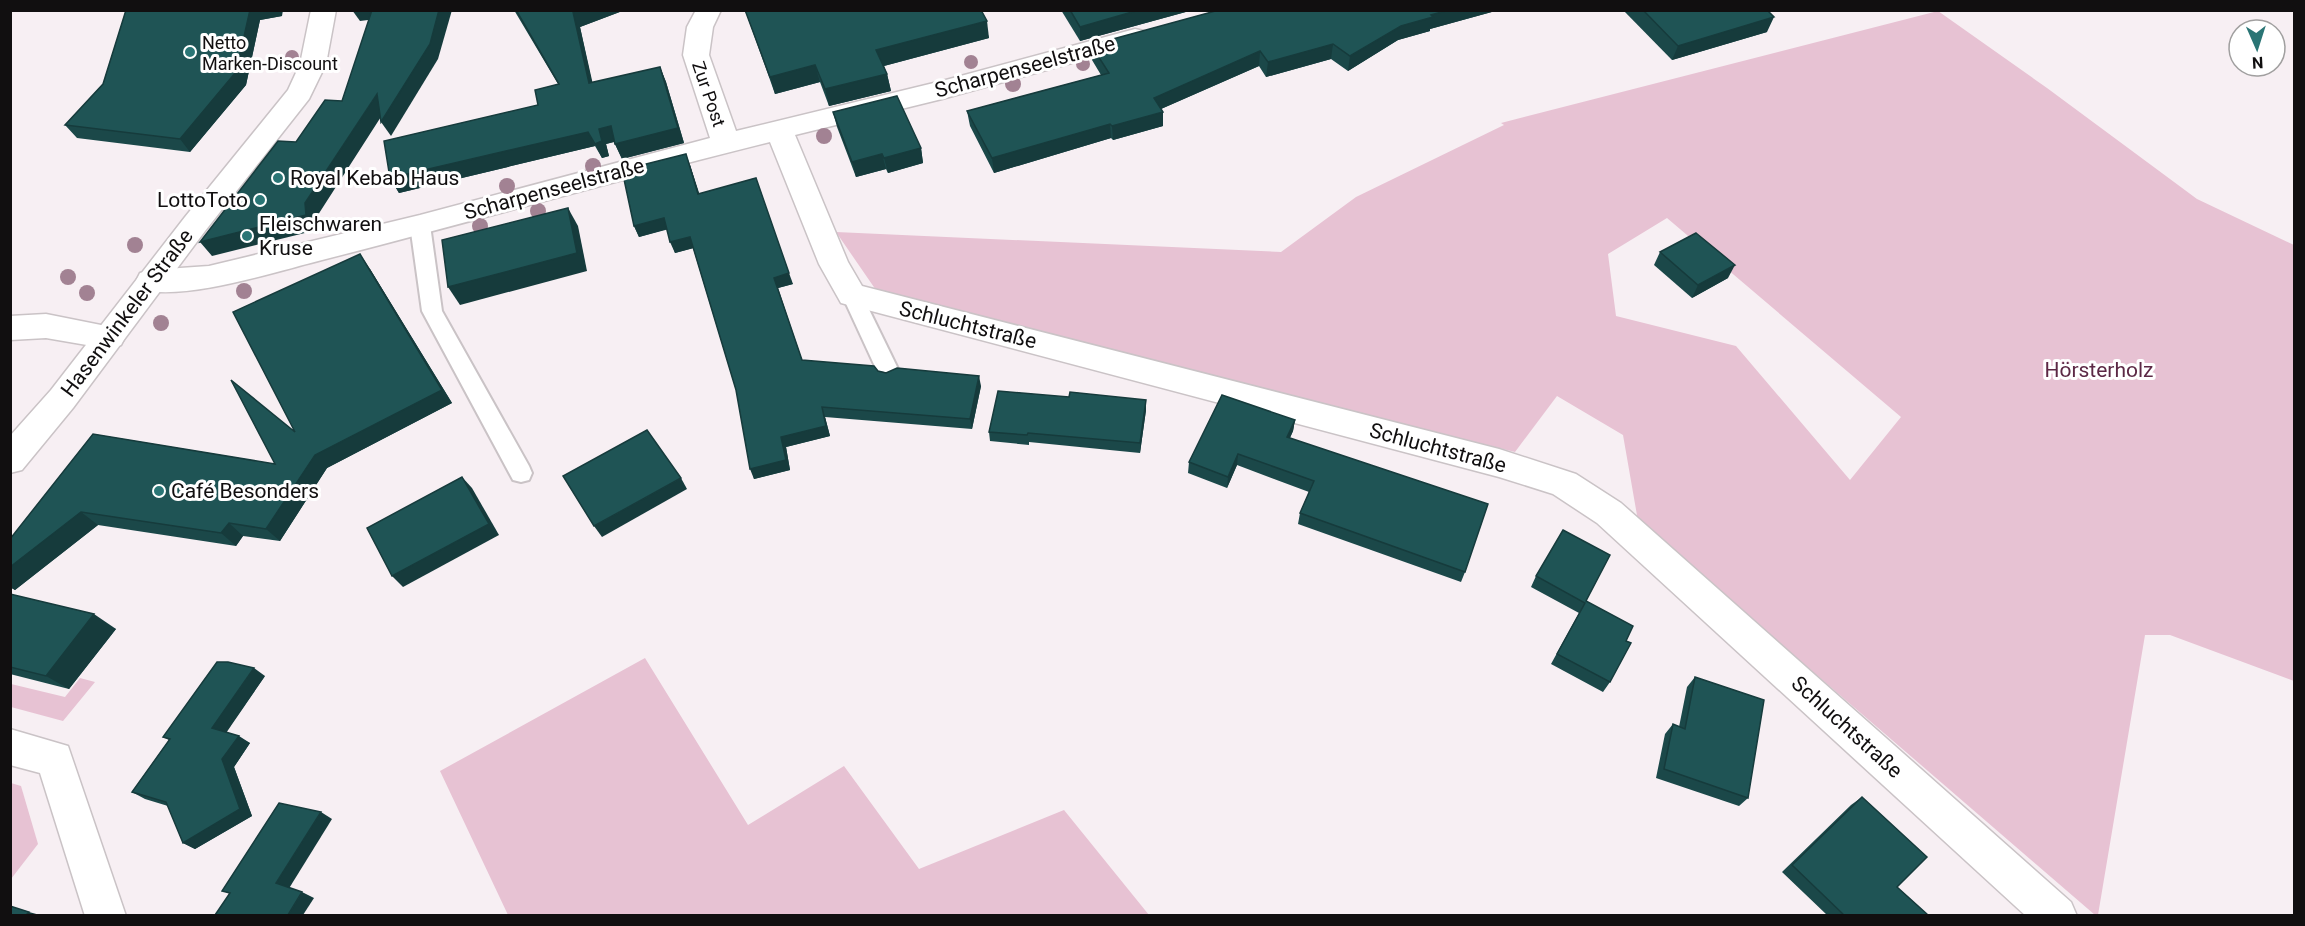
<svg xmlns="http://www.w3.org/2000/svg" width="2305" height="926" font-family="Roboto,sans-serif">
<style>
.green{fill:#e7c2d3;fill-rule:evenodd}
.lines{fill:none;stroke-linecap:round;stroke-linejoin:round}
.lane-casing{stroke:#cac3c6;stroke-width:4}
.street-casing{stroke:#cac3c6;stroke-width:3}
.secondary-casing{stroke:#cac3c6;stroke-width:3}
.lane{fill:#fff;fill-rule:evenodd}
.street{fill:#fff;fill-rule:evenodd}
.secondary{fill:#fff;fill-rule:evenodd}
.tree{fill:#a28293}
.wall{fill:#1b4849}
.shaded-wall{fill:#163b3c}
.building{fill:#1f5455;stroke:#163b3c;stroke-width:1.5}
.poi-dot{fill:#2a7575;stroke:#fff;stroke-width:2}
.labels{text-anchor:middle;dominant-baseline:central;stroke-width:6;stroke-linejoin:round;paint-order:stroke}
.far-poi-label{font-size:18px;fill:#110f10;stroke:#fff;text-anchor:start}
.far-street-label{font-size:18px;fill:#110f10;stroke:#fff}
.street-label{font-size:21px;fill:#110f10;stroke:#fff}
.poi-label{font-size:21px;fill:#110f10;stroke:#fff;text-anchor:start}
.park-label{font-size:21px;fill:#5c2845;stroke:#fff}
</style>
<rect width="100%" height="100%" fill="#f7eff3"/>
<g class="green">
<path d="M1938 11 2047 88 2197 199 2294 245V681L2170 635H2145L2098 915H2095L1638 521 1623 435 1557 396 1515 452 878 293 836 232 1281 252 1356 197 1504 125 1501 123ZM1667 218 1901 417 1850 480 1736 346 1616 316 1608 254Z"/>
<polygon points="645,658 748,825 844,766 919,869 1064,810 1149,915 508,915 440,771"/>
<polygon points="80,678 95,682 63,721 11,707 11,684 65,697"/>
<polygon points="11,783 21,786 38,844 11,879"/>
</g>
<g class="lines">
<defs>
<g id="lane">
<polygon points="420,218 427,220 430,225 442,311 529,466 532,473 529,480 521,482 513,480 422,311 410,225 413,220"/>
<polygon points="852,287 859,290 862,295 900,373 897,379 889,381 881,379 878,373 842,295 845,290"/>
</g>
<g id="street">
<path d="M696 10H721L713 27 709 55 736 131 942 81 1135 29 1144 31 1148 37 1144 43 942 99 795 135 848 262 862 286 1499 449 1576 474 1621 503 2071 902 2077 916H2026L1597 523 1553 494 1499 477 841 303 819 264 770 142C620 179 472 222 322 260 278 271 183 302 140 289L136 281 140 273 151 270 209 266 420 215 710 138 683 55 687 27Z"/>
<polygon points="46,314 121,329 125,337 121,345 110,349 46,338 10,340 10,316"/>
<polygon points="10,729 68,746 126,916 85,916 40,773 10,765"/>
</g>
<polygon id="secondary" points="311,10 336,10 326,64 309,99 205,231 73,408 22,470 10,473 10,436 51,390 185,217 288,90 300,64"/>
</defs>
<use href="#lane" class="lane-casing"/>
<use href="#street" class="street-casing"/>
<use href="#secondary" class="secondary-casing"/>
<use href="#lane" class="lane"/>
<use href="#street" class="street"/>
<use href="#secondary" class="secondary"/>
</g>
<g class="tree">
<circle cx="292" cy="57" r="7"/>
<circle cx="971" cy="62" r="7"/>
<circle cx="1083" cy="64" r="7"/>
<circle cx="1013" cy="84" r="8"/>
<circle cx="824" cy="136" r="8"/>
<circle cx="593" cy="166" r="8"/>
<circle cx="507" cy="186" r="8"/>
<circle cx="538" cy="211" r="8"/>
<circle cx="480" cy="226" r="8"/>
<circle cx="135" cy="245" r="8"/>
<circle cx="68" cy="277" r="8"/>
<circle cx="244" cy="291" r="8"/>
<circle cx="87" cy="293" r="8"/>
<circle cx="161" cy="323" r="8"/>
</g>
<g class="wall">
<polygon points="126,10 282,16 260,20 246,85 190,152 77,138 65,125 103,84"/>
<polygon points="514,10 625,10 580,27 592,83 660,67 666,82 684,143 622,159 614,142 606,144 609,156 602,158 595,146 399,193 390,178 538,105 558,84"/>
<polygon points="745,10 981,10 989,38 884,66 887,74 891,91 829,106 820,82 775,94"/>
<polygon points="1061,10 1193,10 1080,41"/>
<polygon points="1219,10 1499,10 1430,29 1430,31 1398,40 1348,71 1331,59 1266,77 1259,66 1161,109 1163,126 1113,140 1111,138 994,173 970,126 967,111 1101,75 1092,60 1091,45"/>
<polygon points="1623,10 1767,10 1767,32 1672,60"/>
<polygon points="833,112 921,148 923,163 888,173 886,169 856,177 837,127"/>
<polygon points="690,165 699,194 793,284 778,288 802,360 981,386 972,429 825,417 830,436 786,447 790,470 754,479 736,390 693,248 675,253 667,229 639,237 634,226"/>
<polygon points="1660,252 1728,278 1692,298 1654,265"/>
<polygon points="370,269 452,403 327,468 280,541 243,536 236,546 98,525 15,590 10,587 10,539 93,434 275,464 295,432"/>
<polygon points="1069,397 1146,400 1146,410 1140,453 1029,442 1029,445 990,441 989,432"/>
<polygon points="1295,420 1293,431 1290,438 1465,572 1461,582 1298,524 1300,513 1309,492 1237,465 1227,488 1188,473 1189,462"/>
<polygon points="1536,576 1586,601 1626,641 1610,682 1603,692 1551,664 1579,613 1531,587"/>
<polygon points="10,594 116,629 69,689 10,674"/>
<polygon points="265,676 226,732 250,743 234,767 252,816 195,849 183,843 168,806 145,799 132,792 169,740 163,737"/>
<polygon points="1695,677 1748,798 1739,806 1656,778 1665,734 1673,724 1679,727 1687,687"/>
<polygon points="1862,797 1897,887 1928,915 1827,915 1782,872 1851,805"/>
</g>
<g class="shaded-wall">
<polygon points="250,10 283,10 282,16 260,20 246,85 190,152 180,139"/>
<polygon points="352,10 380,10 384,18 360,21"/>
<polygon points="439,10 452,10 438,59 391,136 381,122"/>
<polygon points="578,10 625,10 580,27 596,98 589,83 573,12"/>
<polygon points="1139,10 1193,10 1080,41 1080,27"/>
<polygon points="1449,10 1499,10 1430,29 1430,31 1398,40 1348,71 1350,56 1401,26 1431,15"/>
<polygon points="1774,17 1767,32 1672,60 1678,46"/>
<polygon points="987,21 989,38 880,67 876,50"/>
<polygon points="1333,44 1331,59 1266,77 1268,62"/>
<polygon points="1260,51 1259,66 1154,112 1154,98"/>
<polygon points="815,65 820,82 775,94 770,77"/>
<polygon points="660,67 666,82 684,143 622,159 615,144"/>
<polygon points="887,74 891,91 829,106 825,89"/>
<polygon points="377,94 386,109 316,218 317,230 212,256 200,242 305,203"/>
<polygon points="1163,112 1163,126 1113,140 1112,126"/>
<polygon points="1110,124 1111,138 994,173 992,158"/>
<polygon points="611,126 617,141 606,144 609,156 602,158 595,144 599,129"/>
<polygon points="588,132 595,146 399,193 390,178"/>
<polygon points="921,148 923,163 888,173 884,158"/>
<polygon points="686,154 690,165 703,205 698,194"/>
<polygon points="882,154 886,169 856,177 852,162"/>
<polygon points="568,208 578,226 587,271 460,305 448,287"/>
<polygon points="664,218 669,229 639,237 634,226"/>
<polygon points="690,237 694,248 675,253 670,242"/>
<polygon points="360,254 370,269 452,403 327,468 280,541 266,529"/>
<polygon points="1735,265 1728,278 1692,298 1698,285"/>
<polygon points="789,273 793,284 778,288 774,278"/>
<polygon points="979,376 981,386 972,429 970,419"/>
<polygon points="1146,400 1146,410 1140,453 1140,443"/>
<polygon points="822,407 825,417 830,436 786,447 790,470 754,479 750,469 781,437"/>
<polygon points="1295,420 1293,431 1285,448 1287,437"/>
<polygon points="1238,454 1237,465 1227,488 1228,477"/>
<polygon points="462,477 472,488 499,535 403,587 392,576"/>
<polygon points="681,478 687,489 602,537 594,526"/>
<polygon points="81,512 98,525 15,590 10,587 10,567"/>
<polygon points="229,523 243,536 236,546 221,533"/>
<polygon points="94,614 116,629 69,689 46,676"/>
<polygon points="254,668 265,676 224,736 212,728"/>
<polygon points="239,736 250,743 234,767 252,816 195,849 183,843 222,759"/>
<polygon points="321,812 332,819 288,890 276,883"/>
<polygon points="302,892 314,898 303,915 288,915"/>
<polygon points="29,912 40,915 26,915"/>
</g>
<g class="building">
<polygon points="126,10 250,10 236,72 180,139 65,125 103,84"/>
<polygon points="372,10 439,10 430,44 381,122 377,94 305,203 306,215 200,242 278,141 296,142 325,100 342,101"/>
<polygon points="516,10 578,10 573,12 589,83 660,67 678,128 615,144 611,126 599,129 602,141 595,144 588,132 390,178 384,141 538,105 535,90 559,84"/>
<polygon points="745,10 981,10 987,21 876,50 887,74 825,89 815,65 770,77"/>
<polygon points="1070,10 1139,10 1080,27"/>
<polygon points="1219,10 1449,10 1431,15 1433,17 1401,26 1350,56 1333,44 1268,62 1260,51 1154,98 1163,112 1112,126 1110,124 992,158 967,111 1109,73 1091,45"/>
<polygon points="1643,10 1767,10 1774,17 1678,46"/>
<polygon points="897,96 921,148 884,158 882,154 852,162 833,112"/>
<polygon points="686,154 698,194 756,178 789,273 774,278 802,360 874,366 878,371 886,373 897,368 979,376 970,419 822,407 826,426 781,437 786,460 750,469 736,390 690,237 670,242 664,218 634,226 622,170"/>
<polygon points="568,208 577,253 448,287 442,240"/>
<polygon points="1696,233 1735,265 1698,285 1660,252"/>
<polygon points="360,254 442,390 315,455 266,529 229,523 221,533 81,512 10,567 10,539 93,434 275,464 231,380 295,432 233,312"/>
<polygon points="998,391 1069,397 1070,392 1146,400 1140,443 1028,433 1027,435 989,432"/>
<polygon points="1222,395 1295,420 1287,437 1488,504 1465,572 1300,513 1314,481 1238,454 1228,477 1189,462"/>
<polygon points="647,430 681,478 594,526 563,476"/>
<polygon points="462,477 489,524 392,576 367,528"/>
<polygon points="1563,530 1610,555 1586,601 1633,626 1626,641 1631,643 1610,682 1557,654 1585,603 1536,576"/>
<polygon points="10,594 94,614 46,676 10,667"/>
<polygon points="217,662 228,662 254,668 212,728 239,736 222,759 240,809 183,843 166,802 132,792 170,739 163,737"/>
<polygon points="1695,677 1764,700 1748,798 1664,769 1673,724 1685,729"/>
<polygon points="1862,797 1927,857 1897,887 1928,915 1844,915 1792,865"/>
<polygon points="279,803 321,812 276,883 302,892 288,915 215,915 230,893 222,891"/>
<polygon points="10,906 29,912 26,915 10,915"/>
</g>
<g class="poi-dot">
<circle cx="190" cy="52" r="6"/>
<circle cx="278" cy="178" r="6"/>
<circle cx="260" cy="200" r="6"/>
<circle cx="247" cy="236" r="6"/>
<circle cx="159" cy="491" r="6"/>
</g>
<g class="labels">
<g class="far-poi-label">
<text x="202" y="42">Netto<tspan x="202" dy="21">Marken-Discount</tspan></text>
</g>
<g class="far-street-label">
<text transform="translate(709 94) rotate(71)">Zur Post</text>
</g>
<g class="street-label">
<text transform="translate(1025 67) rotate(-15)">Scharpenseelstraße</text>
<text transform="translate(554 189) rotate(-15)">Scharpenseelstraße</text>
<text transform="translate(127 313) rotate(-53)">Hasenwinkeler Straße</text>
<text transform="translate(968 325) rotate(14)">Schluchtstraße</text>
<text transform="translate(1438 448) rotate(15)">Schluchtstraße</text>
<text transform="translate(1847 727) rotate(42)">Schluchtstraße</text>
</g>
<g class="poi-label">
<text x="290" y="178">Royal Kebab Haus</text>
<text x="248" y="200" text-anchor="end">LottoToto</text>
<text x="259" y="224">Fleischwaren<tspan x="259" dy="24">Kruse</tspan></text>
<text x="171" y="491">Café Besonders</text>
</g>
<g class="park-label">
<text x="2099" y="370">Hörsterholz</text>
</g>
</g>
<rect width="2305" height="926" fill="none" stroke="#110f10" stroke-width="24"/>
<g transform="translate(2257 48) rotate(177)"><circle r="28" fill="#ffffff" stroke="#a09f9f" stroke-width="1.5"/>
<path d="M0-4.5L10 22L0 15L-10 22Z" fill="#2a7575"/>
<text y="-9" font-size="16" font-weight="bold" text-anchor="middle" fill="#110f10">N</text>
</g>
</svg>
